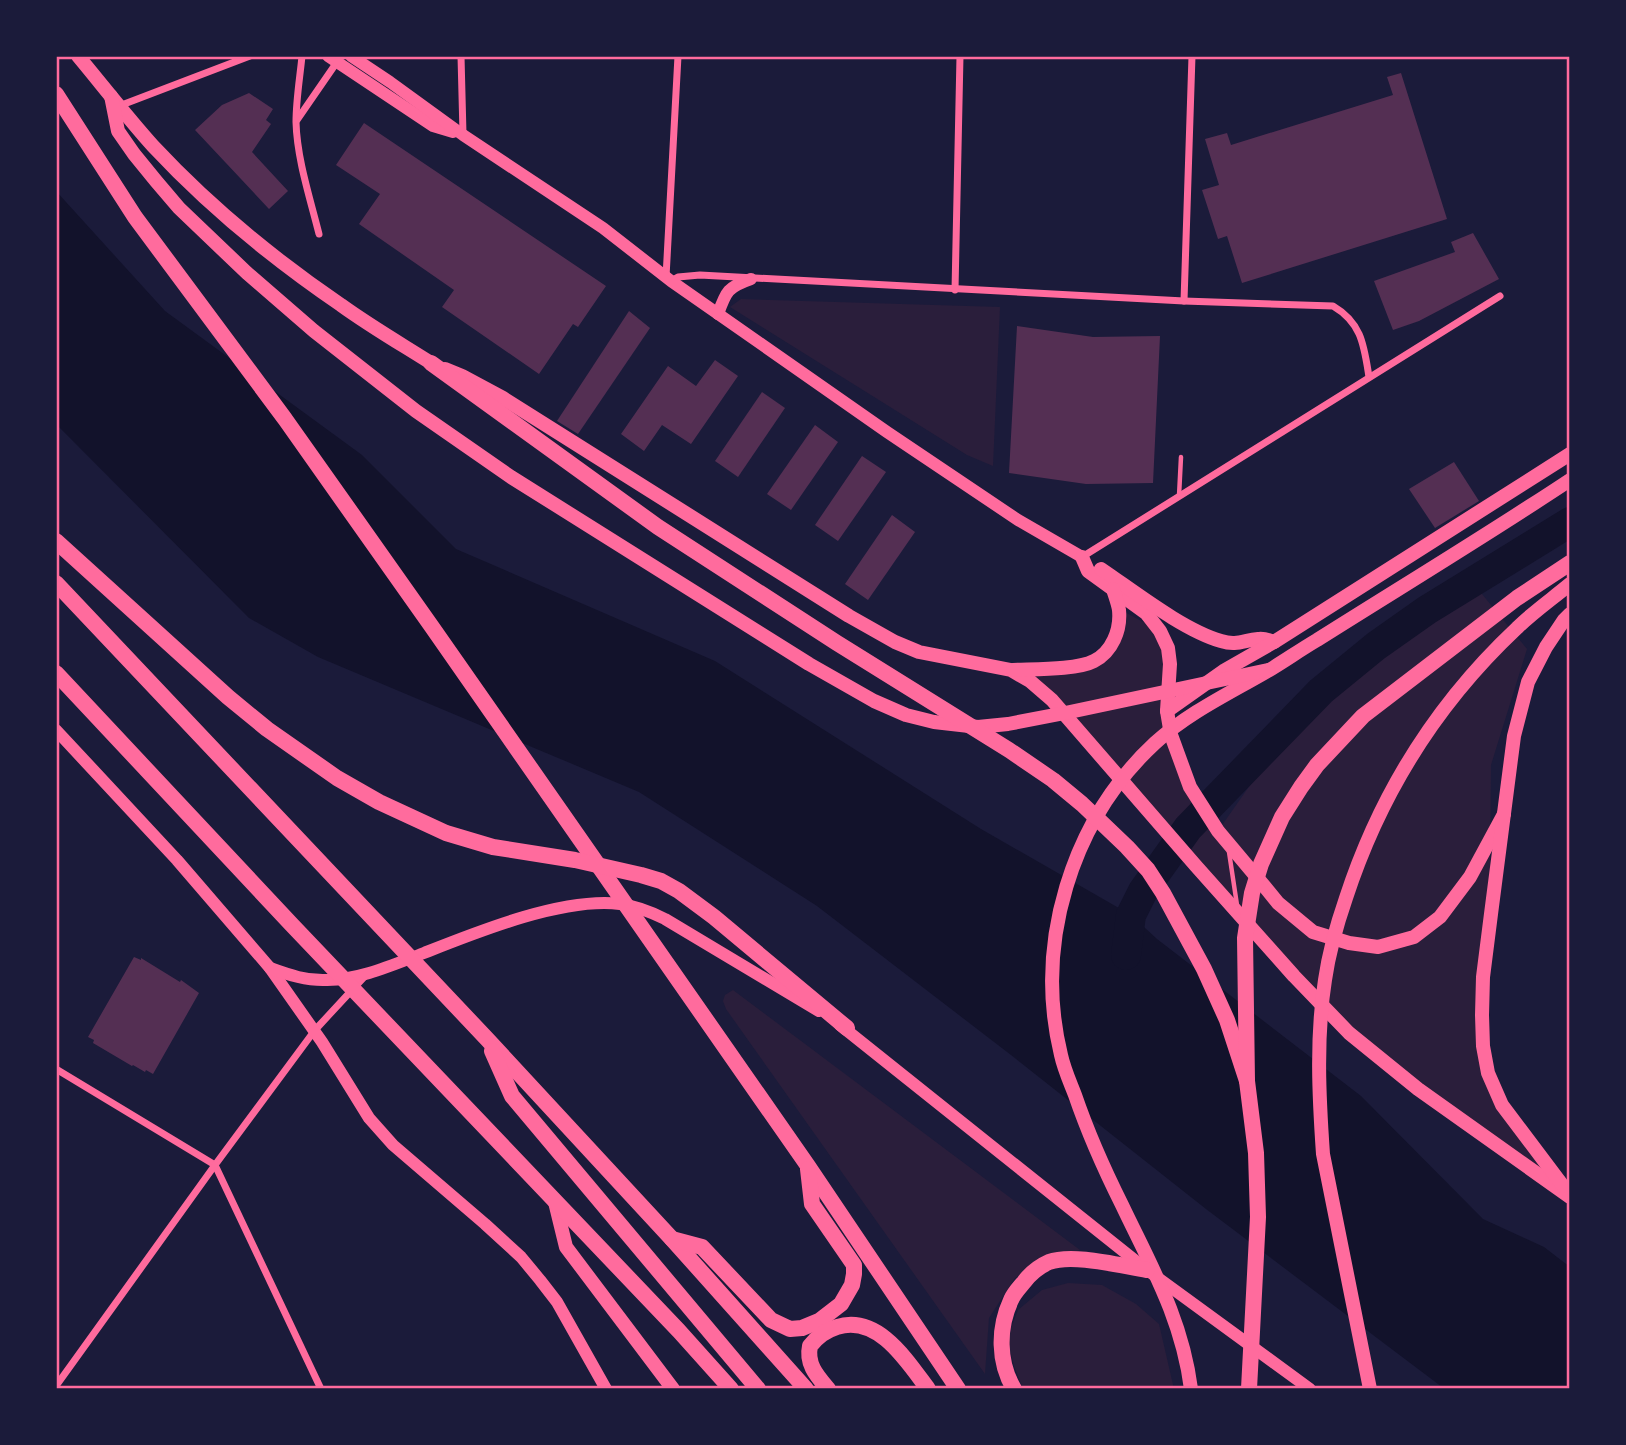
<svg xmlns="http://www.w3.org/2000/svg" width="1626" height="1445" font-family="Poppins,sans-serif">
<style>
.green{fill:#2a1e3b}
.water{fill:#12122b}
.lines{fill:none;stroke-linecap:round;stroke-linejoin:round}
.river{stroke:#12122b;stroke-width:30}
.building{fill:#542f53}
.service{stroke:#ff6b9d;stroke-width:4.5}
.minor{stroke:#ff6b9d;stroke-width:7}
.secondary{stroke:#ff6b9d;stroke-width:12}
.primary{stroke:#ff6b9d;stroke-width:14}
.trunk{stroke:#ff6b9d;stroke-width:14}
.motorway{stroke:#ff6b9d;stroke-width:16}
.neatline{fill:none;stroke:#ff6b9d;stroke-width:2.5}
</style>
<rect width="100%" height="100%" fill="#1b1b3a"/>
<g class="green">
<polygon points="741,299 1000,307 993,466 967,455 730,307"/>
<polygon points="1477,588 1527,649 1491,765 1488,1073 1570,1196 1349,1033 1101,754 1011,670 1105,654 1119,609 1160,631 1171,735 1218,831 1283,738 1382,651"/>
<polygon points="733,990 1080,1250 1057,1257 1015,1278 989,1318 985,1374 726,1009 723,1001 725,995"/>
<polygon points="1068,1283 1102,1285 1136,1304 1159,1324 1174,1389 1023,1389 1014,1366 1007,1338 1018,1310 1042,1290"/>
</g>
<polygon class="water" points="56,191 165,311 362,455 456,549 715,661 981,829 1131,915 1157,939 1361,1096 1483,1219 1544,1247 1570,1267 1570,1389 1445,1389 1442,1387 1206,1209 1011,1055 817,906 639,792 318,657 249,618 56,424"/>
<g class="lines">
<polyline class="river" points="1126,955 1131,915 1143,891 1188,828 1321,691 1376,646 1427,610 1570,522"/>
</g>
<g class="building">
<polygon points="1401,73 1447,219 1242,283 1227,236 1218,239 1202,190 1219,185 1205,139 1227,133 1231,145 1393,95 1387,77"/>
<polygon points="249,93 273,109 266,120 271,124 252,152 288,191 269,209 195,130 222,105"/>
<polygon points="364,123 606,286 578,327 573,324 539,374 442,307 454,290 359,224 380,194 336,165"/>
<polygon points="1473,233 1499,279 1419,321 1393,330 1374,281 1455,252 1451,242"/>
<polygon points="629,311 650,328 578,434 557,421"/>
<polygon points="1017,326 1093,337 1160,336 1153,483 1086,484 1009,473"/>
<polygon points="715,360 738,376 691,444 662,425 644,451 621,434 668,366 696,386"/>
<polygon points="762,392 785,408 738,477 715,461"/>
<polygon points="815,425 838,442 791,510 767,494"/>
<polygon points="862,456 886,472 838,541 815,525"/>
<polygon points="1454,462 1479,501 1435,528 1409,489"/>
<polygon points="892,515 915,532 868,600 845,584"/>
<polygon points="134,957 141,960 141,958 180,982 181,980 199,993 153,1074 146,1070 145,1072 133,1065 132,1066 93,1043 94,1040 88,1037"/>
</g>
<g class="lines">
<g class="service">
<polyline points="1179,496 1181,457"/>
<polyline points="1229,852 1237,905"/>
</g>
<g class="minor">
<path d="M302 56C300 77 296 100 296 122 297 159 310 198 319 234"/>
<polyline points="461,56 463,134"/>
<polyline points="119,106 250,56"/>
<polyline points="297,120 337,62"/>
<polyline points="666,277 678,56"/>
<path d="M671 281 678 277 700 275 1184 301 1333 306C1362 323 1364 346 1369 377"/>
<polyline points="955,290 960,56"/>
<polyline points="1184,301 1192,56"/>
<polyline points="1082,557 1500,296"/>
<polyline points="56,1069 215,1165 321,1389"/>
<polyline points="56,1386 215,1165 315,1030 365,976"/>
</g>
<g class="secondary">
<polyline points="328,56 433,126 453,132"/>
<polyline points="351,56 390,82 463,135 603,228 671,281 887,432 1018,520 1082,557"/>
<path d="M718 314C726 291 728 287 751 279"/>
<polyline points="56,730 177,860 270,968 322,1042 369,1118 393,1145 485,1224 521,1257 540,1280 557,1302 606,1389"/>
<path d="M270 968C289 975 307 981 327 980 362 979 392 965 424 953 477 932 563 897 620 904 636 906 651 912 665 919L819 1011"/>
<polyline points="840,1025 1147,1270 1310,1389"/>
</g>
<g class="primary">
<polyline points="445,369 462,376 503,398 849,616 895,642 919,652 1011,670 1030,681 1052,700 1196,866 1294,976 1349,1033 1418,1089 1570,1197"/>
<polyline points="1082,557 1088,571 1146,613 1160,631 1168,648 1170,664 1167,711 1171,735 1190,787 1218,831 1265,887 1278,903 1313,932 1349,943 1378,947 1414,937 1440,917 1470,877 1504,814"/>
<path d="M1101 569C1135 592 1183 630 1221 641 1237 646 1244 640 1258 639 1263 638 1269 640 1274 642"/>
<path d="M1013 670C1034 669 1077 670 1094 661 1112 652 1121 630 1119 610 1118 603 1115 596 1113 589"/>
<polyline points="1167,711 1225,670 1274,642 1570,454"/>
<polyline points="1563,1186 1502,1105 1488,1073 1483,1046 1482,1015 1483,977 1491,914 1514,736 1528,682 1546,647 1564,620 1570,614"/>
<polyline points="555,1202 566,1247 673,1389"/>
<path d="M1191 1389C1182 1319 1152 1268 1122 1205 1104 1169 1088 1133 1075 1095 1070 1082 1064 1069 1061 1055 1034 944 1071 821 1155 743 1188 713 1228 694 1266 672 1283 662 1300 650 1317 640 1401 587 1487 535 1570 480"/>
<path d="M1370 1389 1323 1154C1319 1097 1316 1037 1325 980 1329 952 1337 924 1346 898 1380 794 1437 703 1517 628 1533 612 1552 599 1570 584"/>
</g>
<g class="trunk">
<path d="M78 56C103 86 127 117 153 146 208 205 275 260 341 305 370 326 401 344 431 363"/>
<polyline points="111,96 118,131 134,154 156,181 179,208 247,273 314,331 416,411 511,477 809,664 874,701 906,715 934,722 978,727 1008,724 1065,713 1268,670"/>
</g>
<g class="motorway">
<polyline points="56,94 135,217 285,419 432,627 808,1166 958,1389"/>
<polyline points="431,363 658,527 837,643 1009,750 1053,780 1082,804 1127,847 1148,870 1163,893 1204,969 1227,1020 1247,1081"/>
<polyline points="56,541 228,697 267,729 337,778 379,802 446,833 493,847 575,860 641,875 661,881 679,891 714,917 847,1028"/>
<polyline points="56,583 487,1039 672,1239 806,1389"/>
<polyline points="56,673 292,925 679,1331 731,1389"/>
<polyline points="492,1051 512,1096 758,1389"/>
<polyline points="672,1239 702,1247 771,1320 790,1329 802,1328 819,1321 841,1304 852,1285 854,1274 854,1265 812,1204 808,1169"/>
<path d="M828 1389C817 1376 806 1364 810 1346 818 1336 825 1331 837 1327 878 1314 907 1361 928 1389"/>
<path d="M1014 1389C998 1362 998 1328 1011 1300 1014 1293 1019 1288 1024 1282 1030 1274 1040 1266 1049 1262 1073 1253 1121 1266 1147 1270"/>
<polyline points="1249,1389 1258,1217 1256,1153 1247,1081 1245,938 1252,893 1261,864 1282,817 1301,787 1317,765 1363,716 1517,598 1570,563"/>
</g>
</g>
<rect width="1626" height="1445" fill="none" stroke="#1b1b3a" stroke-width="116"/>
<rect x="58" y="58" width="1510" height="1329" class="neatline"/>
</svg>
